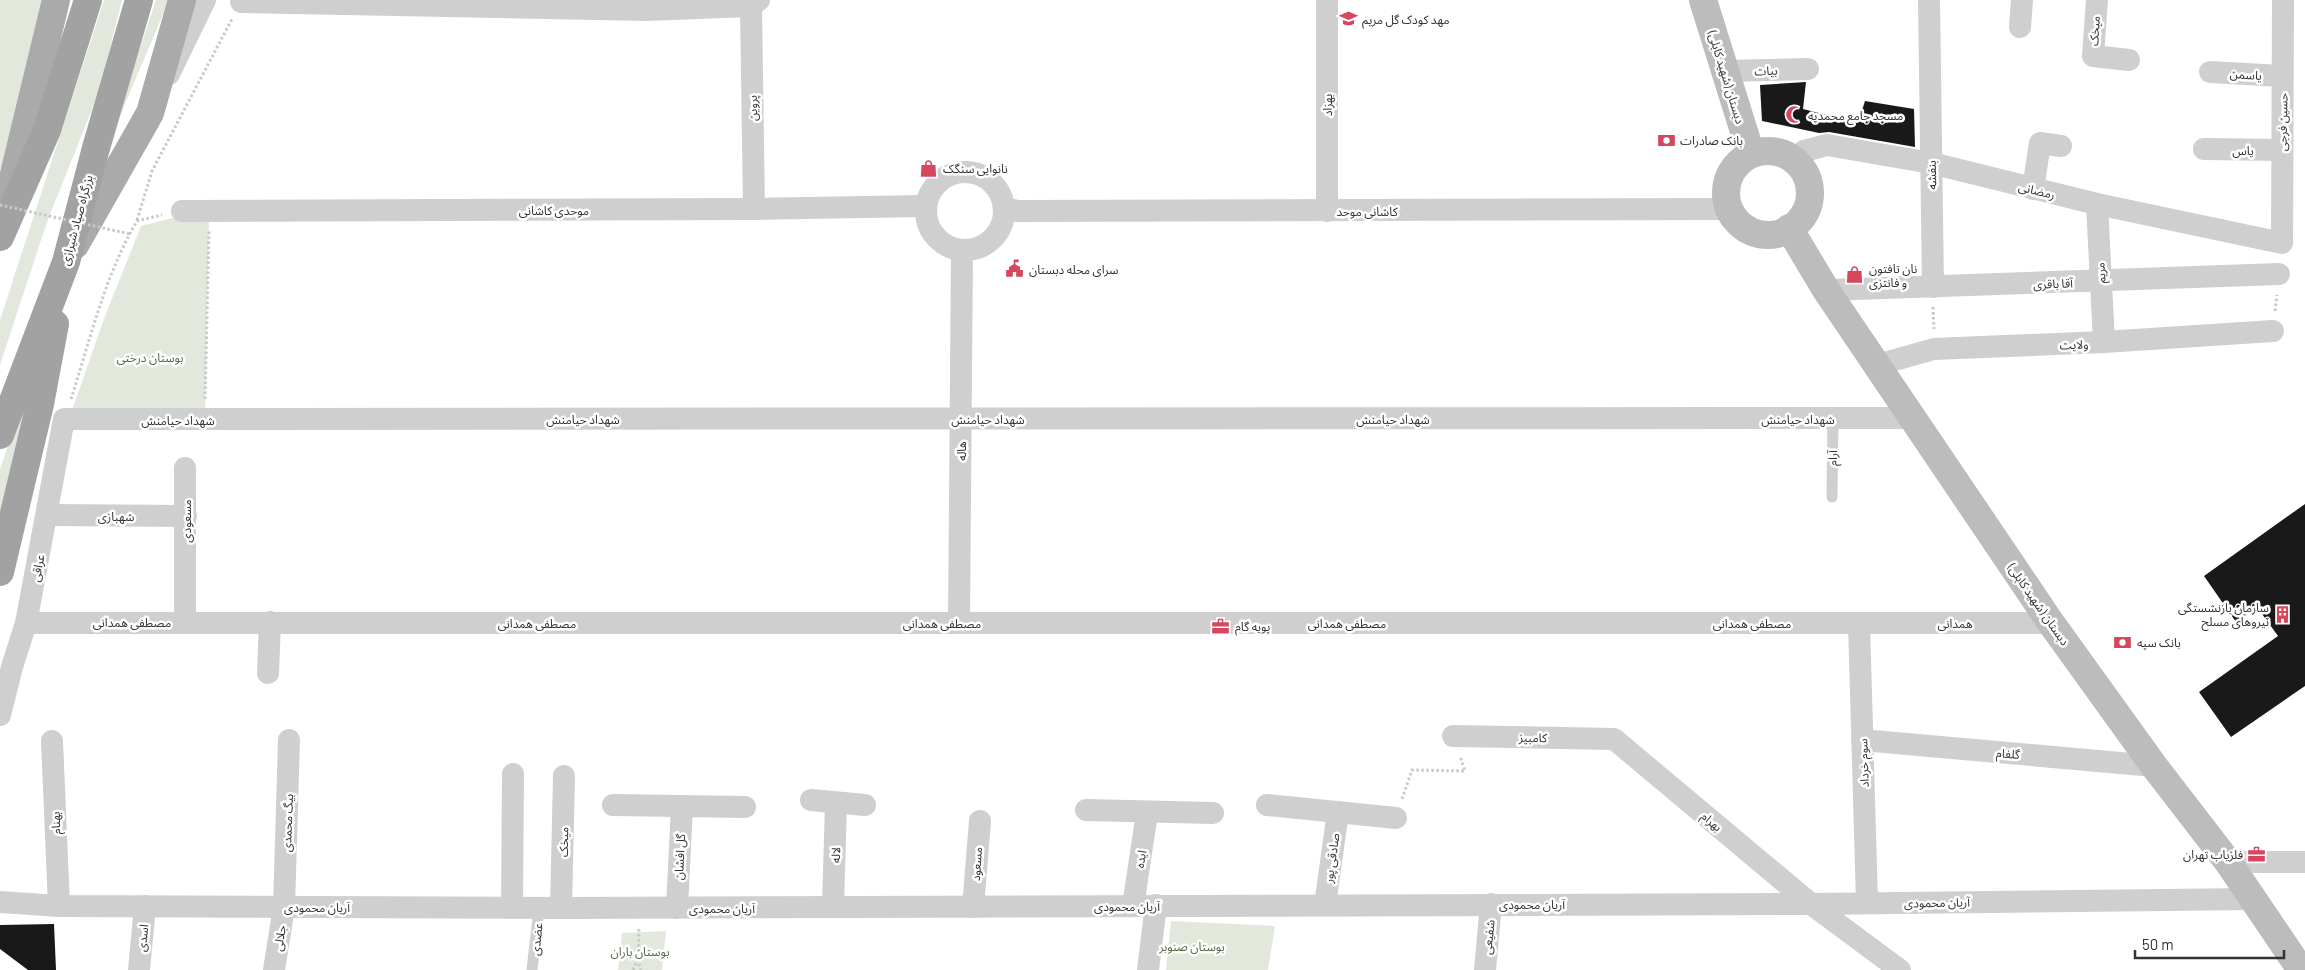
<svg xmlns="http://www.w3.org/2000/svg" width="2305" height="970" font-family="Barlow,'Noto Sans Arabic',sans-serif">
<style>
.green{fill:#e3e8dc}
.building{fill:#191919}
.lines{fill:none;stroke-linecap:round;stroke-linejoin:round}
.path{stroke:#c9c9c9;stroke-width:3;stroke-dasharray:2.5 2.5;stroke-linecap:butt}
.service{stroke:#cfcfcf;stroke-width:11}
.minor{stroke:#cfcfcf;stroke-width:22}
.secondary{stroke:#bcbcbc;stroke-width:28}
.primary{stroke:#aaa;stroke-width:28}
.trunk{stroke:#a2a2a2;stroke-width:28}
.path-bridge{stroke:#c9c9c9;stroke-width:3;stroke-dasharray:2.5 2.5;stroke-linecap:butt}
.labels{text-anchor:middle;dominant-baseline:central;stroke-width:5;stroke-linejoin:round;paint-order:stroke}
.poi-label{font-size:12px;fill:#323232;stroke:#fff;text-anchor:start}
.street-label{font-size:12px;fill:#323232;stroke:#fff}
.park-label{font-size:12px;fill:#586a42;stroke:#fff}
</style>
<rect width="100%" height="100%" fill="#fff"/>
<g class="green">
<polygon points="0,0 46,0 20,112 0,170"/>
<polygon points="104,0 122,0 99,92 47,222 0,365 0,320"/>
<polygon points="156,0 169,0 107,147"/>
<polygon points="180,216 209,216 205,414 70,416 105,316 141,226"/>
<polygon points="34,364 0,538 0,470"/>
<polygon points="1171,921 1275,926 1268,970 1166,970"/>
<polygon points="666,931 662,970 618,970 622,933"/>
</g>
<g class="building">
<polygon points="1806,82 1803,109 1858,123 1865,101 1914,109 1915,147 1829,132 1819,133 1762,121 1760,85"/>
<polygon points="2305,504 2305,686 2231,737 2199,692 2278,636 2257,607 2236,622 2204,576"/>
<polygon points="54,924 56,970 28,970 0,949 0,925"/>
</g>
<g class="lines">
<g class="path">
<polyline points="137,220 152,171 232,19"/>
<polyline points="1933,307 1934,329"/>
<polyline points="2275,311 2277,295"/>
<path d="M71 399C90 340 105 275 137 221L162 215"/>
<polyline points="205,399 209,231"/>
<polyline points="1402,799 1412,770 1465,771 1460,756"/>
<polyline points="639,929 638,960 641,970"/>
<polyline points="633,970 637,961"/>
</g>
<g class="service">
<polyline points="1832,497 1833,419"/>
<polyline points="532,970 539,909"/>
</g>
<g class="minor">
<polyline points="1327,0 1327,211"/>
<polyline points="1929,0 1933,287"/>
<polyline points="2097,0 2093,56 2129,60"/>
<polyline points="241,2 646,10 751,6 759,0"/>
<polyline points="751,6 754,209"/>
<polyline points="2020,27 2022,0"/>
<polyline points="1725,71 1808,69"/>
<polyline points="2210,72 2282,76"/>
<polyline points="169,74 205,0"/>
<polyline points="2204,149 2281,150"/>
<polyline points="1794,159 1804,151 1827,145 1931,163 2097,204 2282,243 2283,0"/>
<circle cx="965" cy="211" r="39"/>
<polyline points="2033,189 2040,143 2061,146"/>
<polyline points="2097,204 2104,342"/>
<polyline points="1004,208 1018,211 1729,209"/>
<polyline points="182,211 754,209 925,206"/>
<polyline points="1826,290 2279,274"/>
<polyline points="1877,365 1934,349 2104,342 2273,331"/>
<polyline points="47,515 186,516"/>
<polyline points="185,622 185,468"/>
<polyline points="26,623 2051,623"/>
<polyline points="959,623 962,250"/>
<polyline points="1859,623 1867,903"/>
<polyline points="268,673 270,622"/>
<polyline points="0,715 12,667 26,623 64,419 1912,418"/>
<polyline points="1453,736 1614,739 1811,904 1900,970"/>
<polyline points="1862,740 2154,766"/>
<polyline points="52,741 59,906"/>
<polyline points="811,800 865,805"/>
<polyline points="613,805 745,807"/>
<polyline points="1267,805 1396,818"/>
<polyline points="1086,810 1213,813"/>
<polyline points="2228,862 2305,862"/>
<polyline points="0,902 59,906 561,908 1811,904 2253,899"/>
<polyline points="1325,905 1338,812"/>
<polyline points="1133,906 1147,813"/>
<polyline points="833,907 836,803"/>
<polyline points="973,907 980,821"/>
<polyline points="512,908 513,774"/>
<polyline points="561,908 564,776"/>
<polyline points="677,908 682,806"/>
<polyline points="139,970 145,906"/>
<polyline points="274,970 284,907 289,740"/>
<polyline points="1148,970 1156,905"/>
<polyline points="1485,970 1491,904"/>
</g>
<g class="secondary">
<polyline points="1703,0 1751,154"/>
<circle cx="1768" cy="193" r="42"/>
<polyline points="1789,228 1826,290 2051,623 2154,766 2228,862 2301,970"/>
</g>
<g class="primary">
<polyline points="7,203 56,0"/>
<polyline points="75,245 150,113 182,0"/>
</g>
<g class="trunk">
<polyline points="0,237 47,130 88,0"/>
<polyline points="0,435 66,262 96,148 139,0"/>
<polyline points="0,572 40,404 55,324"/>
</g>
<polyline class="path-bridge" points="0,205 130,234"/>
</g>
<defs>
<symbol id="school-bare" viewBox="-9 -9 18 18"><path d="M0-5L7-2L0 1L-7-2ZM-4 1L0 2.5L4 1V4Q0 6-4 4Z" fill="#d6465c" stroke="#fff" stroke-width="2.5" paint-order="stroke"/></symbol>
<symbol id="mosque-bare" viewBox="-9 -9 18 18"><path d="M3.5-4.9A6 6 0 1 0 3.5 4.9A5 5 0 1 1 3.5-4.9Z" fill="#d6465c" stroke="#fff" stroke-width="2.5" paint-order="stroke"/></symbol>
<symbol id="bank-bare" viewBox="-9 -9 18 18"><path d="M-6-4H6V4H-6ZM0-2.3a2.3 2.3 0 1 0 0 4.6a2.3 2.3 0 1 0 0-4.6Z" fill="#d6465c" stroke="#fff" stroke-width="2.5" paint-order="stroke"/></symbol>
<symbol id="shop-bare" viewBox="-9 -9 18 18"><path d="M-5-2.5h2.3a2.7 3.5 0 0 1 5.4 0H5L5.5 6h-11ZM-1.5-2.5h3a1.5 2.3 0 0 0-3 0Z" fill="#d6465c" stroke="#fff" stroke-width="2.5" paint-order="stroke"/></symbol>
<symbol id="civic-bare" viewBox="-9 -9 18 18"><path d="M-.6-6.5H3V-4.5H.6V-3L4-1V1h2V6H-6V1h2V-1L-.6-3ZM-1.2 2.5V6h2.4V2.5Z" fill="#d6465c" stroke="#fff" stroke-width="2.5" paint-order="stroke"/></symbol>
<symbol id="building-bare" viewBox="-9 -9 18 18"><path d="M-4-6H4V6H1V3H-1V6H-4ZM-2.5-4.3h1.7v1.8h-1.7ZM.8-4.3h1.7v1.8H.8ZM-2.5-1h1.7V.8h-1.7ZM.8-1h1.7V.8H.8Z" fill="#d6465c" stroke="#fff" stroke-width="2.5" paint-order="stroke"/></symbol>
<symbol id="office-bare" viewBox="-9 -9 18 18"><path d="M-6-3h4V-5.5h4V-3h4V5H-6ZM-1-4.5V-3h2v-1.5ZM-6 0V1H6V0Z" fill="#d6465c" stroke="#fff" stroke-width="2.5" paint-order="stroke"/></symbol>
</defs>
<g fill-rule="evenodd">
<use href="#school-bare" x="1336" y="6" width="25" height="25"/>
<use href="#mosque-bare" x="1782" y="102" width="25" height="25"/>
<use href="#bank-bare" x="1654" y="128" width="25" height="25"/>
<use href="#shop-bare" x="916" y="156" width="25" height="25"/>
<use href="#civic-bare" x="1002" y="256" width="25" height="25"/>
<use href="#shop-bare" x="1842" y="262" width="25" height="25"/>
<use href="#building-bare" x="2270" y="602" width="25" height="25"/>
<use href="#office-bare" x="1208" y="614" width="25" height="25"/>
<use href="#bank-bare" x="2110" y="630" width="25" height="25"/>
<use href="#office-bare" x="2244" y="842" width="25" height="25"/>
</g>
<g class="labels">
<g class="poi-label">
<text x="1362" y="19">مهد کودک گل مریم</text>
<text x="1808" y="115">مسجد جامع محمدیه</text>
<text x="1680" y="140">بانک صادرات</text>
<text x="943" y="168">نانوایی سنگک</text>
<text x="1869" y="268">نان تافتون<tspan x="1869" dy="14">و فانتزی</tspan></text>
<text x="1029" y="269">سرای محله دبستان</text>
<text x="2269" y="607" text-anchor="end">سازمان بازنشستگی<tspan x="2269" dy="14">نیروهای مسلح</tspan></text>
<text x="1235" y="626">پویه گام</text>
<text x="2137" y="642">بانک سپه</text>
<text x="2243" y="854" text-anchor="end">فلزیاب تهران</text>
</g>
<g class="street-label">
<text transform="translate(2094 31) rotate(-86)">میخک</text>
<text transform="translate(1766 70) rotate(-2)">بیات</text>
<text transform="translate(2246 74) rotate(4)">یاسمن</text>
<text transform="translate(1727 77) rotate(73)">دبستان (شهید کابلی)</text>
<text transform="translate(1327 105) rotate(-90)">بهزاد</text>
<text transform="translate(752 108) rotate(-91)">پروین</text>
<text transform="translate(2282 122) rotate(-89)">حسین فرجی</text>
<text x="2243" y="150">یاس</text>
<text transform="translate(1931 175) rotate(-91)">بنفشه</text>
<text transform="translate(2037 190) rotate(14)">رمضانی</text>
<text x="554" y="210">موحدی کاشانی</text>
<text x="1367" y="211">کاشانی موحد</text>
<text transform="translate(76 220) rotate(-75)">بزرگراه صیاد شیرازی</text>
<text transform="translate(2100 273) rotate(-93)">مریم</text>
<text transform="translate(2053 283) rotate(-2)">آقا باقری</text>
<text transform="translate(2074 344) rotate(-2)">ولایت</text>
<text x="583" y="419">شهداد حیامنش</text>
<text x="988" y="419">شهداد حیامنش</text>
<text x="1393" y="419">شهداد حیامنش</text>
<text x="1798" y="419">شهداد حیامنش</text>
<text x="178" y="420">شهداد حیامنش</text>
<text transform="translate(961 451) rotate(-90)">هاله</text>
<text transform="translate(1832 458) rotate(-89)">آرام</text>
<text x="116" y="516">شهبازی</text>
<text transform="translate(186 521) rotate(-90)">مسعودی</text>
<text transform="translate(37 568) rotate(-79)">عراقی</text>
<text transform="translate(2039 604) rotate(55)">دبستان (شهید کابلی)</text>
<text x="132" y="622">مصطفی همدانی</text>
<text x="537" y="623">مصطفی همدانی</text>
<text x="942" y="623">مصطفی همدانی</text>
<text x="1347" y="623">مصطفی همدانی</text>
<text x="1752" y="623">مصطفی همدانی</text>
<text x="1955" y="623">همدانی</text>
<text transform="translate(1533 737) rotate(1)">کامبیز</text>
<text transform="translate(2008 753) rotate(5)">گلفام</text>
<text transform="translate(1863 763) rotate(-92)">سوم خرداد</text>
<text transform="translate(1712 821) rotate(40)">بهرام</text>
<text transform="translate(55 823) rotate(-92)">بهنام</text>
<text transform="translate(287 823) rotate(-88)">بیگ محمدی</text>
<text transform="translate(563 842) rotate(-89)">میخک</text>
<text transform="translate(835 855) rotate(-88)">لاله</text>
<text transform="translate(679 857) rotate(-87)">گل افشان</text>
<text transform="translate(1331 858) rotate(-82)">صادقی پور</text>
<text transform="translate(1140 859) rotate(-81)">ایده</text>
<text transform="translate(976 864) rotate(-86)">مسعود</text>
<text transform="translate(1937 902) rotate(-1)">آریان محمودی</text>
<text x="1532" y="904">آریان محمودی</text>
<text x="1127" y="906">آریان محمودی</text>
<text x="317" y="907">آریان محمودی</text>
<text x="722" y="908">آریان محمودی</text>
<text transform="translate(1488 937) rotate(-84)">شفیعی</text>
<text transform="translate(142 938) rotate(-84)">اسدی</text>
<text transform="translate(279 938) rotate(-81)">جلالی</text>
<text transform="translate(536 939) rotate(-84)">عضدی</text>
</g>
<g class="park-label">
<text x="150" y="357">بوستان درختی</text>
<text x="1192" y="946">بوستان صنوبر</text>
<text x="640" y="951">بوستان باران</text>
</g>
</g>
<path d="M2135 950v8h149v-8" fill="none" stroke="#323232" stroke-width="2.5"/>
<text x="2142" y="950" font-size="15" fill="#323232" stroke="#ffffff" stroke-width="4" paint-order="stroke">50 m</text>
</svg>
